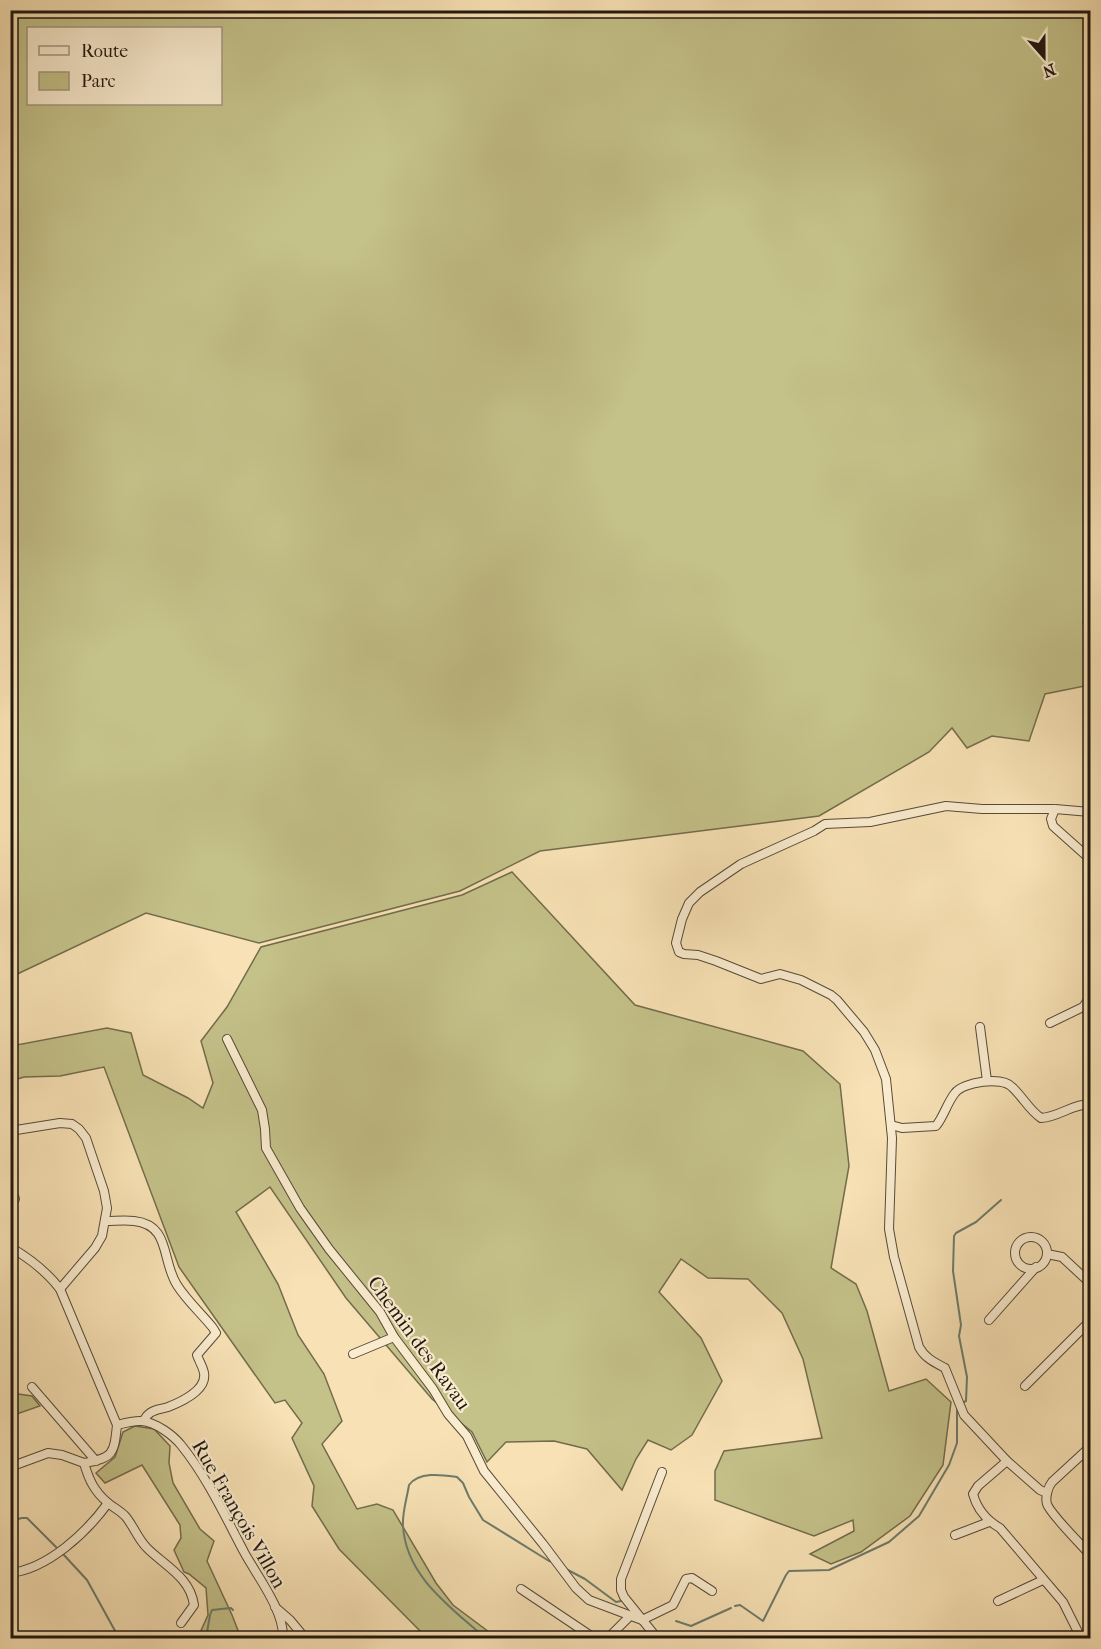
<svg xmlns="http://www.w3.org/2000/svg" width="1101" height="1649" font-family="'IM FELL French Canon',serif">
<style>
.green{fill:#c4c189;stroke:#726c4c;stroke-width:1.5;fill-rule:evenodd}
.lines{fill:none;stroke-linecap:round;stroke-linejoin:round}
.stream{stroke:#6c7b6c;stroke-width:2}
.minor-casing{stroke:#564a39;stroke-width:10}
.minor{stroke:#faeccf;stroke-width:8}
.labels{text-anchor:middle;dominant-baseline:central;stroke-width:4.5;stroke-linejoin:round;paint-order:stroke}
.street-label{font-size:20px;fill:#201710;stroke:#faeccf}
</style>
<rect width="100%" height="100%" fill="#f8e2b5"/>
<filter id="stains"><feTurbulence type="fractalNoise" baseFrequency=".00333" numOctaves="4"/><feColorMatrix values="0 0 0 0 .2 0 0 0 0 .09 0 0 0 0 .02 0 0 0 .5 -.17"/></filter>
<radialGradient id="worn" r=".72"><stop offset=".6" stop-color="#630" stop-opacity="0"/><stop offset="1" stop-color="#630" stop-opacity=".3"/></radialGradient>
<g class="green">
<path d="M10 11H1090V611L1083 621 1090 666V685L1045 694 1029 741 992 736 967 748 952 728 929 752 819 816 540 851 460 891 259 943 146 913 11 977ZM28 28H220V104H28Z"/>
<polygon points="512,872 635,1005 803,1051 840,1084 849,1166 831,1268 856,1284 867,1311 889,1391 926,1379 951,1402 943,1465 910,1516 861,1552 831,1564 810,1554 854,1531 853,1520 814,1536 715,1500 715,1471 724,1451 822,1438 803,1359 782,1313 748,1279 708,1278 681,1259 659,1292 701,1338 722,1381 692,1435 671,1450 648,1440 636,1459 622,1490 587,1449 554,1441 506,1442 487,1462 472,1432 432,1399 346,1298 270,1187 236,1212 278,1284 298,1335 324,1374 342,1421 322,1444 357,1509 377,1504 393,1510 436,1583 453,1605 497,1638 427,1638 339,1549 312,1506 314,1486 292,1438 302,1423 285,1400 275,1403 179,1267 104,1067 60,1076 24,1077 11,1081 11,1046 107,1028 131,1033 143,1075 188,1098 203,1108 213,1083 201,1041 227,1007 261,947 462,895"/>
<polygon points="11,1393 32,1396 40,1406 11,1416"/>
<polygon points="135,1426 154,1429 170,1446 169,1463 173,1483 200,1529 214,1541 207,1561 232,1615 241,1638 194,1638 198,1637 208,1615 206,1588 189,1574 184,1572 174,1550 181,1538 180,1525 142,1465 105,1483 96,1473 115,1457 123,1432"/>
</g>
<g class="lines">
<g class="stream">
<polyline points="962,1403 966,1401 967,1377 959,1336 961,1325 953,1271 954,1236 956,1233 976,1222 1001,1200"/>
<polyline points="10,1521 22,1518 27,1518 56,1547"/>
<polyline points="63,1554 87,1580 119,1638"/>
<polyline points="566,1569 585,1579 616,1602 621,1601"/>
<polyline points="735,1606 740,1605 763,1621 786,1575 789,1571 829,1570 889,1542 919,1516 949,1465 957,1443 957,1410 960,1410"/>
<polyline points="676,1621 691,1626 731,1608"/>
<polyline points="206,1638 210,1615 212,1610 231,1608 233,1610"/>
<path d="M485 1638C451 1607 406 1577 403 1526 402 1513 407 1498 409 1485 419 1471 443 1475 457 1477L463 1483 469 1497 483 1520 549 1561 553 1562"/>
</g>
<defs>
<g id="minor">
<polyline points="1055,809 1051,819 1053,826 1090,859"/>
<polyline points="1050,1023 1083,1007 1090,997"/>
<polyline points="980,1027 987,1081"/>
<polyline points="227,1039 262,1110 265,1129 266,1148 300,1208 329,1249 380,1312 394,1337 433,1389 448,1414 467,1436 484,1471 543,1544 576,1588 589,1600 642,1620 673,1605 686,1579 692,1578 712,1591"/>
<path d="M891 1125 902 1128 936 1126C944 1116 947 1103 955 1093 963 1082 1002 1076 1012 1087 1023 1097 1029 1110 1041 1118 1059 1117 1072 1104 1090 1104"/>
<polyline points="10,1131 60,1123 72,1124 79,1129 86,1138 104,1191 107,1208 102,1236 95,1248 60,1289"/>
<polyline points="10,1186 15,1199"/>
<path d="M106 1221C115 1221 125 1220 134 1221 171 1225 161 1260 177 1285 187 1301 202 1314 213 1328L216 1333 197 1355C199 1361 203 1367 204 1373 207 1390 181 1402 168 1407 162 1409 155 1409 150 1413 147 1415 146 1417 144 1420"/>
<circle cx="1031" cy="1253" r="16"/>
<path d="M10 1247C29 1258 47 1272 60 1289L117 1425C114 1453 114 1458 84 1463"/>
<polyline points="1047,1254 1062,1257 1090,1283"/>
<polyline points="989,1320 1036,1267"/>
<polyline points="353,1354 394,1337"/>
<polyline points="1025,1386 1090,1321"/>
<polyline points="32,1387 96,1461"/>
<path d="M117 1425C137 1420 146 1418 164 1430 170 1434 177 1440 181 1445 207 1477 225 1516 244 1552 257 1576 284 1610 283 1638"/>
<path d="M1090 1447 1052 1482C1048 1487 1045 1497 1047 1504 1051 1515 1081 1544 1090 1555"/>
<path d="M1007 1461 978 1486 973 1494C977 1509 986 1520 1000 1528L1063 1602 1081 1638"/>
<path d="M84 1463C89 1480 94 1491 108 1503 114 1508 121 1511 126 1517 134 1527 138 1539 147 1548 165 1566 190 1577 194 1605L181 1623"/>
<polyline points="10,1467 48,1453 62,1455 84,1463"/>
<path d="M1047 1493 1040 1490 1007 1461 964 1415 945 1368C934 1362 925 1358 919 1347L894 1257 889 1229 892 1138 886 1079 875 1050 864 1032 837 1000 831 995 801 980 780 974 761 979 716 961 698 955 684 954 679 952 676 943 682 919 689 903 700 892 741 864 814 831 825 824 870 822 946 806 982 809H1055L1090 812"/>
<polyline points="955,1535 989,1522"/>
<path d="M10 1573C48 1569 87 1532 108 1503"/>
<polyline points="521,1589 594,1638"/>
<polyline points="998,1601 1043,1580"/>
<polyline points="275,1607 290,1620 305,1638"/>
<polyline points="608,1638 630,1616"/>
<polyline points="657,1638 624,1597 621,1590 621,1579 662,1472"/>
</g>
</defs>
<use href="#minor" class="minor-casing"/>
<use href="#minor" class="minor"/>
</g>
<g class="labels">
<g class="street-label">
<text transform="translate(419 1343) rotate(54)">Chemin des Ravau</text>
<text transform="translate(239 1514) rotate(60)">Rue François Villon</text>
</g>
</g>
<rect width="1101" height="1649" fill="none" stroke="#f8e2b5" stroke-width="36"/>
<rect x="12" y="12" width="1077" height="1625" fill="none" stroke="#201710" stroke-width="3"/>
<rect x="18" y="18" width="1065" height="1613" fill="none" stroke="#201710" stroke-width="1.5"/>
<rect x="27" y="27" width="195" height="78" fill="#faeccf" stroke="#a39783" stroke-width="1.5"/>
<rect x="39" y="46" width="30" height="9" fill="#faeccf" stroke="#a39783" stroke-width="1.5"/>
<text x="81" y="57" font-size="18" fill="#201710">Route</text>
<rect x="39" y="72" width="30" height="18" fill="#c4c189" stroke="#a39783" stroke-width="1.5"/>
<text x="81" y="87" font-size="18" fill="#201710">Parc</text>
<g transform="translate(1044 57) rotate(159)" stroke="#faeccf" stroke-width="4.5" paint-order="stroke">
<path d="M0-4.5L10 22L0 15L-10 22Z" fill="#201710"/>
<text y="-9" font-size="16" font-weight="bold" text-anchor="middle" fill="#201710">N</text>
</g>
<rect width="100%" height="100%" filter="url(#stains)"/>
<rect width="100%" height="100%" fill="url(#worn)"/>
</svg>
